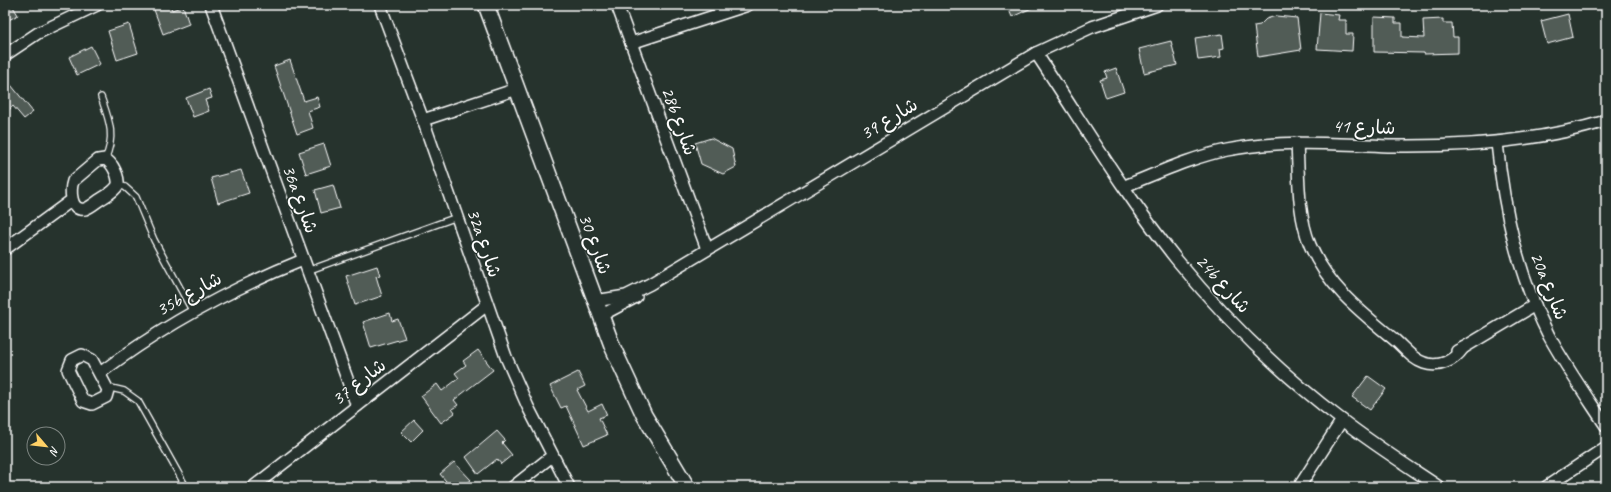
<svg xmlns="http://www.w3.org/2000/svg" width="1611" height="492" font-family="Caveat,'Playpen Sans Arabic',sans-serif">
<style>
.building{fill:#515c57;stroke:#fff}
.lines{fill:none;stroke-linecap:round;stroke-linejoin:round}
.lane-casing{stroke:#fff;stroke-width:8}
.street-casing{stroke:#fff;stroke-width:14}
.secondary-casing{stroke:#fff;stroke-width:18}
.lane{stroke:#26332d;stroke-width:5.5}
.street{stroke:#26332d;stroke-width:11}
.secondary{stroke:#26332d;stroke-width:15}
.labels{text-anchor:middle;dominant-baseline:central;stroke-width:3;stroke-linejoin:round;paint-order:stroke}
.street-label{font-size:19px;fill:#fff;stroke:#26332d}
</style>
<rect width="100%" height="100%" fill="#26332d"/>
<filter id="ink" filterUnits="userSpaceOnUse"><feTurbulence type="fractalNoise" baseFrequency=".025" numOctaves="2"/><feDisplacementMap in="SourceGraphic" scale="8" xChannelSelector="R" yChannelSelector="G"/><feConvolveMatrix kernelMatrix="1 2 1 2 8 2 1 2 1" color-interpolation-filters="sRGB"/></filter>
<g filter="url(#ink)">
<g class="building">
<polygon points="5,5 12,5 18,15 5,22"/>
<polygon points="159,5 170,5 172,10 183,6 189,24 163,34 153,7"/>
<polygon points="1007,5 1038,5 1012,17"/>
<polygon points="1320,13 1339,15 1338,20 1346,20 1346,34 1353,34 1352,51 1317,49"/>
<polygon points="1568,14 1573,37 1547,44 1541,21"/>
<polygon points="1276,16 1297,18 1301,50 1258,57 1254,26 1260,25 1266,19"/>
<polygon points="1374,17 1395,18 1395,23 1402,23 1402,37 1424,38 1423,20 1443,19 1443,23 1452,23 1453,37 1458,37 1458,53 1424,54 1424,53 1374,52"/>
<polygon points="129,24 138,53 117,60 108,31"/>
<polygon points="1222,34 1224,48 1220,49 1221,57 1198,60 1195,38"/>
<polygon points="1171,41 1177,65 1144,73 1139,49"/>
<polygon points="91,46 100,64 77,75 69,57"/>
<polygon points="290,60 304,101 317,97 320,107 308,111 313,128 297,134 274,66"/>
<polygon points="1116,68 1124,92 1106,98 1100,80 1107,78 1105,72"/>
<polygon points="11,85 33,112 24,119 13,106 5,113 5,90"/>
<polygon points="209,89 212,98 205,100 209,111 193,117 186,98"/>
<polygon points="711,138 732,149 736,167 723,174 701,164 695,143"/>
<polygon points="324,144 331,166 306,174 299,152"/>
<polygon points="241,170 249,193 218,203 211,178"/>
<polygon points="333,185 340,208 321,213 315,190"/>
<polygon points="377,266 380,275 376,276 382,296 355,305 346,276"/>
<polygon points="390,313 392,321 398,319 405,338 371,348 363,322"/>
<polygon points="478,350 493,370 454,400 458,405 452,409 455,413 441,423 421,396 437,384 442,391 459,378 455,373 466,365 463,361"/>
<polygon points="578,372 585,386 577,390 588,411 602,404 607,415 599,418 607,435 584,445 566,406 561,408 550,386"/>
<polygon points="1368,376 1386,389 1370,410 1352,397"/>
<polygon points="414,420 423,430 411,442 401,432"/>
<polygon points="497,431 505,440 502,443 512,455 501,464 497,459 478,474 466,457"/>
<polygon points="454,462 471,480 463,487 451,487 440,474"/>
</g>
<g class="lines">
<defs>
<g id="lane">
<path d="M101 97C109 120 116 136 105 159"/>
<polyline points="118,185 125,187 136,197 154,240 193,312"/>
<polyline points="307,271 457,217"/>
<polyline points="107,387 124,391 138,401 186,487"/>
</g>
<g id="street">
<polyline points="211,5 357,406"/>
<polyline points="380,5 423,120 506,357 528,407 569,487"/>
<polyline points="617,5 707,249"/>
<polyline points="631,43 748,5"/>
<path d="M1036 53C1082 122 1125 195 1177 260 1225 319 1281 374 1342 420 1373 444 1406 465 1439 487"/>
<polyline points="5,55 38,33 97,5"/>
<polyline points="423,120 517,89"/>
<path d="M1297 143C1299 176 1297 213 1310 245 1328 287 1361 312 1396 341 1405 349 1412 359 1424 363 1439 368 1454 361 1463 348"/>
<path d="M1497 143C1504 211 1518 275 1549 336 1566 367 1587 397 1606 426"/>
<path d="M105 159C113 163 119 177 118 185 114 192 107 195 101 199 96 202 91 207 85 209 70 212 70 190 73 181L98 160Z"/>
<path d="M1125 186C1158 173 1192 157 1227 150 1282 139 1338 144 1393 146 1465 147 1537 142 1606 121"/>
<polyline points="5,249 72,200"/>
<polyline points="595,301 626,296 650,284 1036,53 1092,27 1157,5"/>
<polyline points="600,316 636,297"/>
<polyline points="1457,351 1463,348 1535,305"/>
<polygon points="82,355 92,360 108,390 106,397 92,404 83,401 68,370 72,360"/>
<path d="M100 373C163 326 230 289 303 260"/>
<polyline points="253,487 487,305"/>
<polyline points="513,487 552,456"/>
<polyline points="1299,487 1342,420"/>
<polyline points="1546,487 1606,447"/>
</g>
<polyline id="secondary" points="486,5 613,348 644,415 687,487"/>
</defs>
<use href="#lane" class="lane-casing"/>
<use href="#street" class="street-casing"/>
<use href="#secondary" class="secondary-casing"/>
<use href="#lane" class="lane"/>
<use href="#street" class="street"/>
<use href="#secondary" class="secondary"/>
</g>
</g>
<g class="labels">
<g class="street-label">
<text transform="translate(889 119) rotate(-31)">شارع 39</text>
<text transform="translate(679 121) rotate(70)">28b شارع</text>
<text transform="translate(1364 127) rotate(2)">شارع 41</text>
<text transform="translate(300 199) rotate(70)">36a شارع</text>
<text transform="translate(484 243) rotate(71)">32a شارع</text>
<text transform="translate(595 244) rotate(70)">شارع 30</text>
<text transform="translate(1223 284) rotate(48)">24b شارع</text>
<text transform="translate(1549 286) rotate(68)">20a شارع</text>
<text transform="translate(189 294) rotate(-29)">35b شارع</text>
<text transform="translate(359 382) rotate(-38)">شارع 37</text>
</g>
</g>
<rect width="1611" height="492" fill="none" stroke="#26332d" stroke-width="20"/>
<rect x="10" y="10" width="1591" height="472" fill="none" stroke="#fff" stroke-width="1.5" filter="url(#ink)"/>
<g transform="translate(46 446) rotate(118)"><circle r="19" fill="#26332d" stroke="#7d8581"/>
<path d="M0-3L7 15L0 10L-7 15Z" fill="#ffd166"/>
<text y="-6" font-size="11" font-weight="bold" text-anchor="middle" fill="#ffffff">N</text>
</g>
</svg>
